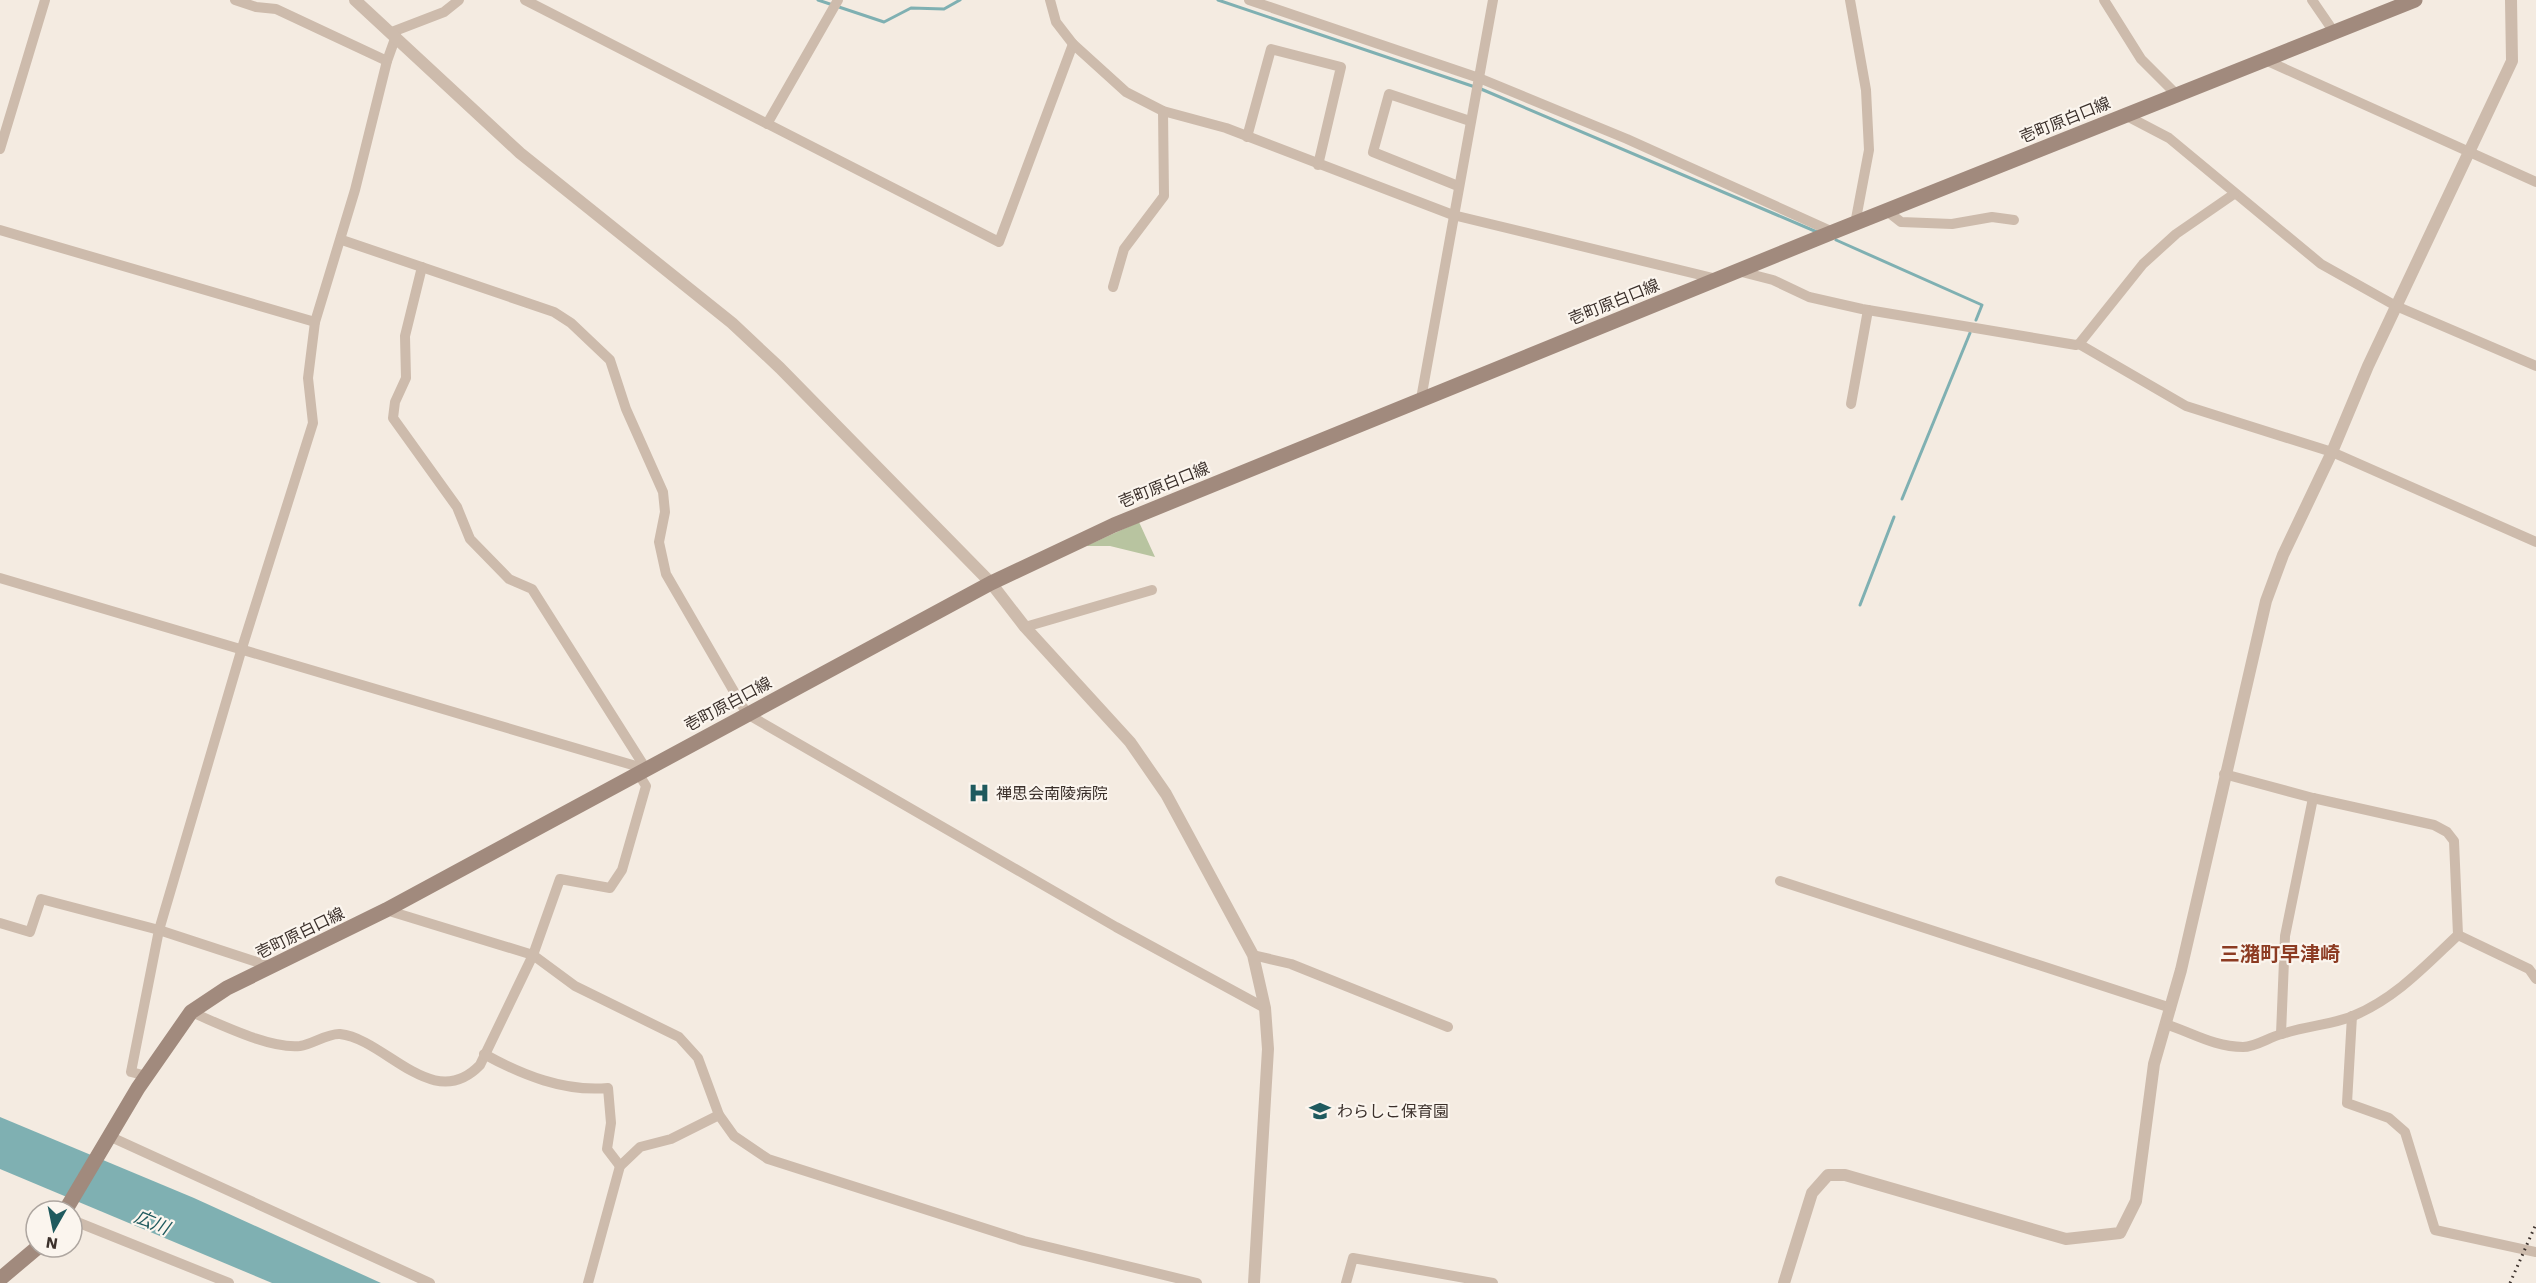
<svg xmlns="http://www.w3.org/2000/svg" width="2536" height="1283" font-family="'Work Sans','Noto Sans JP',sans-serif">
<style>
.green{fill:#b8c4a0}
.water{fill:#7fb0b2}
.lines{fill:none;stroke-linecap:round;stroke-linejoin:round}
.stream{stroke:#7fb0b2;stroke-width:3}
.minor{stroke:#cdbbac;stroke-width:10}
.tertiary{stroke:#cdbbac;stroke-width:12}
.secondary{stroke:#a18a7d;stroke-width:15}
.rail{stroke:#3b302b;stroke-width:3;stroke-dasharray:1.5 4.5;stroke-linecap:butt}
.labels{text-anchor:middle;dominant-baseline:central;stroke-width:4.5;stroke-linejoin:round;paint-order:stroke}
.street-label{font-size:16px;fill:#3b302b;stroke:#fbf5ee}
.poi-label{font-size:16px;fill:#3b302b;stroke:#fbf5ee;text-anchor:start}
.water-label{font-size:18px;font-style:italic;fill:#1f5a5e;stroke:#fbf5ee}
.quarter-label{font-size:20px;font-weight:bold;fill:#8c3b22;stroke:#fbf5ee}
</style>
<rect width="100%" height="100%" fill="#f4ebe1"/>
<polygon class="green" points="1139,522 1155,557 1110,546 1086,546"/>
<polygon class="water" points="0,1117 194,1198 381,1283 272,1283 0,1169"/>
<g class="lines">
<g class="stream">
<polyline points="818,0 884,22 911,8 944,9 960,0"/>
<polyline points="1218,0 1475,87"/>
<polyline points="1481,89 1817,232"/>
<polyline points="1836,240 1982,305 1976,320"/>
<polyline points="1902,499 1970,333"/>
<polyline points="1860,605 1894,517"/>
</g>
<g class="minor">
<polyline points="235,0 256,7 276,9 387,61"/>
<polyline points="525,0 999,242 1073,44"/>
<polyline points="1050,0 1056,22 1073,44 1126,92 1163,111 1226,128 1453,215 1717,279"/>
<polyline points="1249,0 1479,78 1627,139 1833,232"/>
<polyline points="1850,0 1866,90 1869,150 1855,224"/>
<polyline points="2104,0 2141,59 2177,95"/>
<polyline points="2312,0 2334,32"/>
<polyline points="392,32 444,12 459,0"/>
<polyline points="2263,59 2536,182"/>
<polyline points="2125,115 2169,138 2321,264 2396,306 2536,366"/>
<polyline points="767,124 838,0"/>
<polyline points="1247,137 1271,49 1341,67 1318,165"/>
<polyline points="0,149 45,0"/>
<polyline points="1458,186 1373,152 1389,94 1470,121"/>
<polyline points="1887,211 1901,222 1952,224 1992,217 2014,220"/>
<polyline points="0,230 315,322"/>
<polyline points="342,240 554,312 571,323 610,360 626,409 663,492 665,512 659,542 666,574 747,714 1116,927 1265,1008"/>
<polyline points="422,267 405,336 406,378 395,402 393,418 457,507 470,539 509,579 532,589 646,769"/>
<polyline points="1738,271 1773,280 1809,297 1862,309 2076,345 2079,344 2143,264 2176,234 2234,194"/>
<polyline points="1113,287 1124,249 1164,196 1163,111"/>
<polyline points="2079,344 2186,406 2332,452 2536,542"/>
<polyline points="1421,399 1493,0"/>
<polyline points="1851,404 1868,310"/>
<polyline points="0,578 646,769"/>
<polyline points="1025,627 1152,590"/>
<polyline points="1780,881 2171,1008"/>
<polyline points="386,910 533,955 575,986 679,1037 698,1058 719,1115 734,1136 768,1159 1024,1241 1197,1283"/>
<polyline points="0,923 30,932 41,899 159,930 272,967"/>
<polyline points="2458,935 2529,969 2536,979"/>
<polyline points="1253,955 1291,964 1448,1027"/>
<path d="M191 1012C220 1024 269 1049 300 1046 313 1044 328 1033 340 1034 386 1039 433 1114 480 1065L533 955 560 879 610 888 622 870 646 786 638 773"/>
<polyline points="2352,1016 2347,1103 2389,1118 2405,1132 2435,1230 2536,1252"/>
<path d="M2165 1024C2191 1032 2214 1047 2243 1047 2256 1047 2269 1037 2282 1034 2305 1026 2331 1025 2353 1016 2396 998 2425 966 2458 935L2454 841 2447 832 2434 825 2313 798 2224 774"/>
<polyline points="2281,1034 2285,936 2313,798"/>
<path d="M484 1054C522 1075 564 1092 608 1088L611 1123 607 1149 620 1166"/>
<polyline points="147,1076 131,1072 159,930 242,648 313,423 308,378 315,322 355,190 387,61 396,36"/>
<polyline points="111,1137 430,1283"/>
<polyline points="72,1220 229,1283"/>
<polyline points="588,1283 620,1166 640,1147 671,1139 719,1115"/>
<polyline points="1346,1283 1353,1258 1493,1283"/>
</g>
<g class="tertiary">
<polyline points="355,0 520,153 732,323 780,368 991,583 1025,627 1130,742 1166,794 1253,955 1265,1008 1268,1049 1254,1283"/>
<polyline points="1784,1283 1812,1193 1828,1175 1845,1175 2066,1239 2120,1233 2136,1201 2154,1064 2181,970 2266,601 2283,555 2332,452 2368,366 2512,61 2511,0"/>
</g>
<g class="secondary">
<polyline points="65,1211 138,1088 191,1012 227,988 386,910 991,583 1114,525 1833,232 2415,0"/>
<polyline points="0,1279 38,1247"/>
</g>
<polyline class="rail" points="2510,1283 2536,1224"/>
</g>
<defs>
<symbol id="hospital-bare" viewBox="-9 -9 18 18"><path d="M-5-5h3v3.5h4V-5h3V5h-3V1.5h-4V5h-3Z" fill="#1f5a5e" stroke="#fbf5ee" stroke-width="2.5" paint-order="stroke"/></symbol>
<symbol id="school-bare" viewBox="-9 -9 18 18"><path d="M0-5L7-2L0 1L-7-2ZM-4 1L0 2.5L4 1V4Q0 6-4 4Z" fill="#1f5a5e" stroke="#fbf5ee" stroke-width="2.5" paint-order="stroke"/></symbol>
</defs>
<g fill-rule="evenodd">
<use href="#hospital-bare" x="964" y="778" width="30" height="30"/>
<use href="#school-bare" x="1305" y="1096" width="30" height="30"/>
</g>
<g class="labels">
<g class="street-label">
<text transform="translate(2065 120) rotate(-22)">壱町原白口線</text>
<text transform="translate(1614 302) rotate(-22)">壱町原白口線</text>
<text transform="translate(1164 485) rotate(-22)">壱町原白口線</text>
<text transform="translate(728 704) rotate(-28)">壱町原白口線</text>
<text transform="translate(300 933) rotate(-26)">壱町原白口線</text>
</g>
<g class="poi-label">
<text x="996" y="793">禅思会南陵病院</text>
<text x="1337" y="1111">わらしこ保育園</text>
</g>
<g class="water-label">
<text transform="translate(152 1222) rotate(22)">広川</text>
</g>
<g class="quarter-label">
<text x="2280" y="954">三潴町早津崎</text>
</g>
</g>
<g transform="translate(54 1229) rotate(189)"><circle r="28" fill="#fbf5ee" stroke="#aea6a0" stroke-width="1.5"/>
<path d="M0-4.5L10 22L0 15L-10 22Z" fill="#1f5a5e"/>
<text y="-9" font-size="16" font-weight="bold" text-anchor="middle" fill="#3b302b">N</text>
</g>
</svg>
